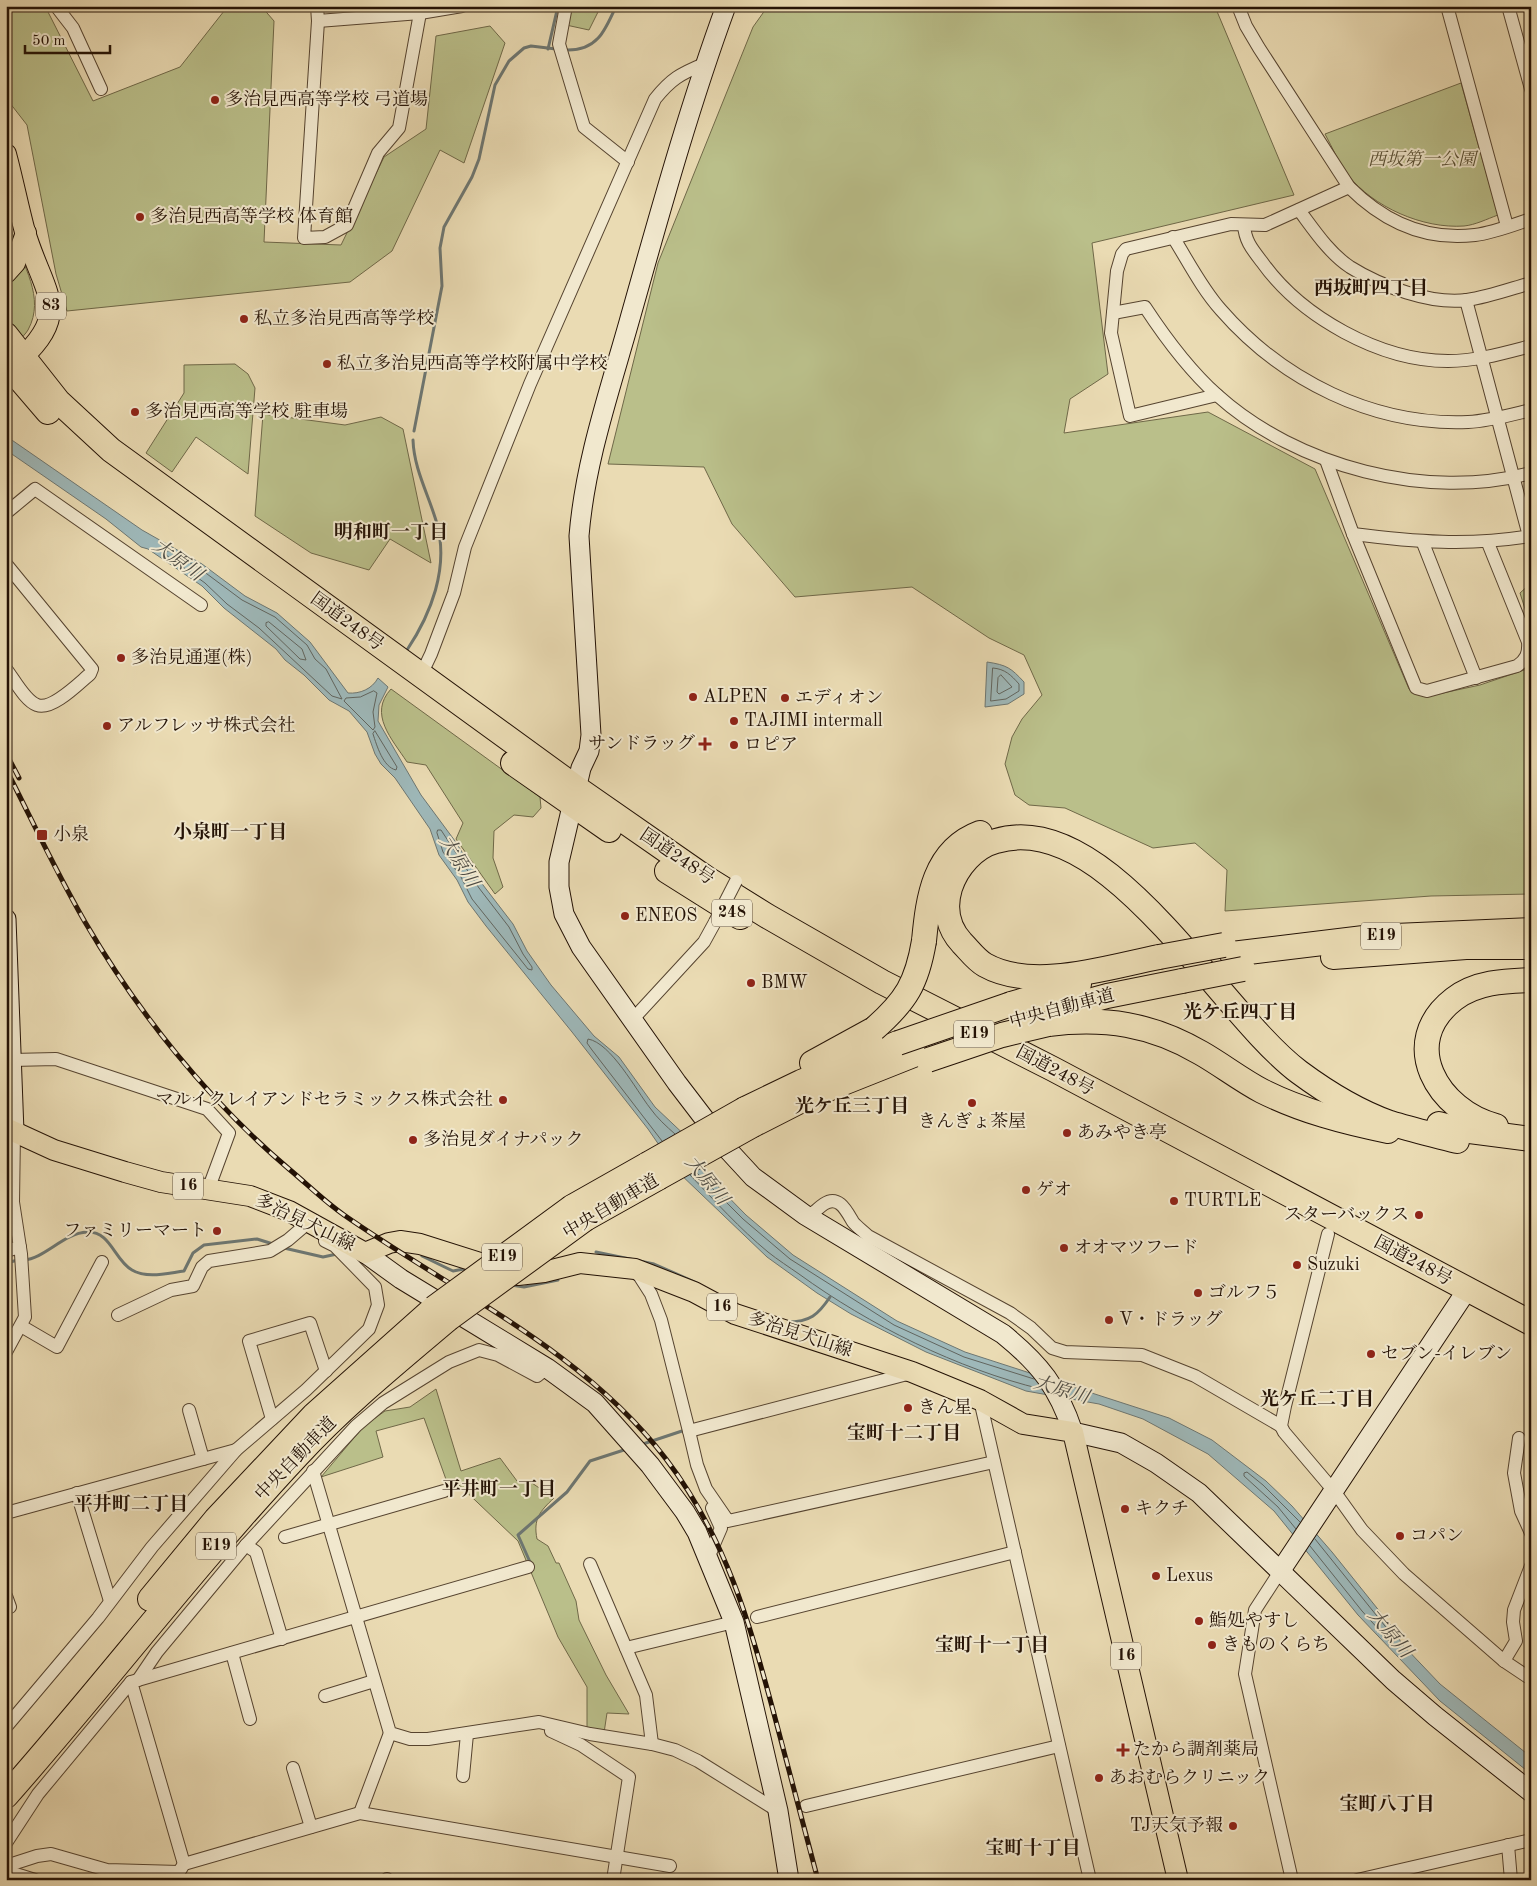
<svg xmlns="http://www.w3.org/2000/svg" width="1537" height="1886" font-family="'Old Standard TT','Noto Serif JP',serif">
<style>
.green{fill:#babf8a;stroke:#6f6848}
.water{fill:#9eb8b9;stroke:#6d7671}
.lines{fill:none;stroke-linecap:round;stroke-linejoin:round}
.shore{stroke:#61655f;stroke-width:1}
.stream{stroke:#6d7671;stroke-width:3}
.street-casing{stroke:#564430;stroke-width:14}
.secondary-casing{stroke:#241205;stroke-width:21}
.primary-casing{stroke:#241205;stroke-width:22}
.highway-casing{stroke:#241205;stroke-width:26}
.street{stroke:#f1e8ce;stroke-width:12}
.secondary{stroke:#f1e8ce;stroke-width:19}
.primary{stroke:#eadbb3;stroke-width:20}
.highway{stroke:#eadbb3;stroke-width:24}
.rail-casing{stroke:#241205;stroke-width:5}
.rail{stroke:#f1e8ce;stroke-width:3;stroke-dasharray:9;stroke-linecap:butt}
.street-bridge-casing{stroke:#564430;stroke-width:14;stroke-linecap:butt}
.highway-bridge-casing{stroke:#241205;stroke-width:26;stroke-linecap:butt}
.street-bridge{stroke:#f1e8ce;stroke-width:12}
.highway-bridge{stroke:#eadbb3;stroke-width:24}
.poi-dot{fill:#8f2418;stroke:#f1e8ce;stroke-width:2}
.labels{text-anchor:middle;dominant-baseline:central;stroke-width:4;stroke-linejoin:round;paint-order:stroke}
.shield{fill:#f1e8ce;stroke:#625241;stroke-width:1}
.shield-label{font-size:16px;font-weight:bold;fill:#241205}
.poi-label{font-size:18px;fill:#241205;stroke:#f1e8ce;text-anchor:start}
.park-label{font-size:18px;font-style:italic;fill:#584f34;stroke:#f1e8ce}
.street-label{font-size:18px;fill:#241205;stroke:#f1e8ce}
.neighbourhood-label{font-size:19px;font-weight:bold;fill:#241205;stroke:#f1e8ce}
.water-label{font-size:19px;font-style:italic;fill:#4f4c44;stroke:#f1e8ce}
</style>
<rect width="100%" height="100%" fill="#eadbb3"/>
<filter id="stains"><feTurbulence type="fractalNoise" baseFrequency=".004" numOctaves="4"/><feColorMatrix values="0 0 0 0 .2 0 0 0 0 .09 0 0 0 0 .02 0 0 0 .5 -.17"/></filter>
<radialGradient id="worn" r=".72"><stop offset=".6" stop-color="#630" stop-opacity="0"/><stop offset="1" stop-color="#630" stop-opacity=".3"/></radialGradient>
<g class="green">
<polygon points="6,6 45,6 93,101 180,67 228,6 261,6 274,21 264,242 341,245 384,157 426,129 436,36 490,26 505,43 464,163 440,150 392,251 350,282 67,311 56,274 27,125 6,98"/>
<polygon points="570,6 601,6 589,30 566,25"/>
<polygon points="768,6 1159,6 1216,9 1294,195 1092,243 1108,374 1070,399 1064,433 1208,412 1315,469 1409,689 1429,696 1480,685 1530,668 1531,665 1531,894 1431,896 1225,911 1227,870 1195,843 1153,848 1065,808 1029,805 1015,795 1005,764 1012,737 1022,719 1042,695 1024,655 989,638 912,587 795,597 732,524 704,467 608,464 658,263 753,27"/>
<path d="M1461 83 1498 215C1487 219 1475 225 1464 226 1423 229 1373 207 1348 175 1339 163 1332 147 1325 134Z"/>
<path d="M6 209C9 217 10 226 13 235 22 265 46 297 28 330 23 338 13 345 6 352Z"/>
<polygon points="235,364 248,374 255,388 248,474 196,437 172,472 146,453 184,393 184,365"/>
<polygon points="263,414 345,425 381,417 403,429 431,563 390,539 369,570 311,553 255,516"/>
<polygon points="1531,583 1531,628 1520,593"/>
<path d="M391 689 540 797 541 808 533 817 514 815 494 831 493 858 503 887 495 894 456 839 463 823 426 765 407 762C392 739 368 714 391 689Z"/>
<path d="M436 1389 461 1471 500 1458 517 1481H529L554 1498C540 1511 533 1519 537 1539L548 1546 556 1563H559L576 1601 579 1620 606 1675 629 1714 607 1713 604 1733 587 1730V1687L558 1637 518 1541 457 1483 448 1485 424 1418 376 1431 383 1457 321 1477 364 1426 385 1411 410 1407Z"/>
</g>
<g class="water">
<path d="M6 436 142 530 202 564 245 596 277 613 310 642 348 693C360 694 372 689 378 678L388 687 379 705 378 721 421 795 455 841 483 885 513 924 527 951 551 985 594 1036 619 1057 655 1107 691 1141 698 1166 746 1215 793 1255 897 1321 965 1352 1169 1418 1212 1440 1266 1481 1292 1506 1332 1552 1397 1633 1401 1643 1440 1684 1531 1757V1774L1440 1701 1358 1615 1274 1511 1208 1454 1143 1419 1099 1404 1026 1391 926 1352 851 1314 817 1293 767 1257 677 1171 648 1129 572 1032 486 926 468 902 457 880 439 855 430 829 395 778 381 764 375 754 367 732 349 711 329 700 304 675 285 660 276 649 224 608 202 586 148 549 141 547 106 519 6 450Z"/>
<path d="M987 662C1007 665 1011 668 1024 682V694L1008 704 985 707Z"/>
</g>
<g class="lines">
<g class="shore">
<polygon points="169,551 199,568 242,600 275,617 307,645 315,659 326,669 342,699 332,696 259,628 227,604 205,583 166,555 165,552"/>
<polygon points="269,622 302,649 306,660 300,659 266,626 266,623"/>
<path d="M993 668C1005 669 1011 675 1019 684V691L1006 699 991 701Z"/>
<polygon points="1001,675 1012,687 999,694 997,692 998,678"/>
<polygon points="374,691 377,693 373,712 375,727 373,730 344,701 346,698 360,697"/>
<path d="M375 731 397 767 396 770C383 767 377 746 373 734Z"/>
<polygon points="438,830 441,830 479,888 509,927 523,954 532,967 532,970 528,969 472,899 461,877 443,852 437,833"/>
<path d="M662 1141 592 1050 587 1043 588 1039C611 1043 636 1090 650 1108 657 1118 666 1126 675 1134"/>
<polyline points="696,1172 743,1219 790,1259 894,1325 964,1357 1034,1379"/>
<path d="M690 1175C715 1201 740 1229 768 1252 778 1260 789 1267 799 1274 869 1325 958 1369 1041 1389"/>
<polyline points="1296,1529 1278,1507 1244,1476 1244,1473 1247,1472 1263,1485 1300,1522"/>
<polyline points="1310,1546 1362,1611 1390,1642 1393,1642 1393,1636 1315,1539"/>
</g>
<g class="stream">
<polyline points="548,49 558,6"/>
<path d="M566 50C597 51 605 31 616 6"/>
<polyline points="414,431 442,286 440,248 444,227 472,177 479,159 495,85 509,61 524,48 531,46 556,49"/>
<path d="M407 650C431 614 449 568 437 524 429 495 414 470 413 440"/>
<polyline points="284,1248 323,1257 337,1254"/>
<polyline points="596,1252 654,1264 697,1283"/>
<polyline points="422,1256 453,1271 464,1269 469,1271"/>
<path d="M24 1260C44 1259 64 1233 87 1232 111 1231 114 1260 132 1270 147 1279 168 1273 184 1271L193 1253 204 1245 257 1239 273 1244"/>
<polyline points="6,1263 18,1260"/>
<polyline points="511,1285 524,1287 558,1280"/>
<path d="M787 1322C810 1322 818 1315 830 1297"/>
<polyline points="640,1445 682,1431"/>
<polyline points="530,1562 518,1535 567,1492 590,1461 627,1449"/>
</g>
<defs>
<g id="street">
<polyline points="56,6 73,28 101,89"/>
<polyline points="317,6 318,21 304,238 325,237 347,225 378,153 399,128 420,13 419,6"/>
<polyline points="566,6 559,44 584,127 628,162"/>
<path d="M1238 6 1246 26 1259 48 1349 187C1383 221 1425 241 1475 235 1493 233 1513 225 1531 219"/>
<polyline points="1447,6 1507,226"/>
<polyline points="1508,6 1531,89"/>
<polyline points="318,21 420,13 462,6"/>
<path d="M1299 210C1314 230 1329 253 1350 267 1380 286 1432 305 1467 300 1488 297 1510 289 1531 283"/>
<path d="M1244 225C1245 241 1252 249 1262 262 1301 317 1380 361 1448 361 1477 361 1504 353 1531 346"/>
<path d="M1173 237C1188 261 1202 289 1221 310 1282 380 1373 426 1468 422 1489 421 1510 415 1531 410"/>
<polyline points="1466,300 1529,536"/>
<path d="M1113 313 1145 307C1166 339 1189 370 1217 395 1297 467 1427 501 1531 473"/>
<polyline points="1217,395 1130,416 1111,333 1117,271 1122,254 1126,249 1231,224 1265,225 1349,187"/>
<path d="M1326 460 1353 534 1416 688 1427 691 1517 666C1526 660 1529 653 1528 642L1488 543"/>
<polyline points="6,513 35,489 201,605"/>
<path d="M1353 534C1415 542 1469 546 1531 536"/>
<polyline points="1423,543 1476,678"/>
<path d="M6 564 92 669 90 674C79 683 52 711 37 705 25 701 14 679 6 669"/>
<path d="M421 675 431 654 454 593 465 547 530 384 655 99C671 79 680 74 704 64"/>
<polyline points="633,1019 704,942 715,922"/>
<polyline points="12,1060 56,1059 207,1109 229,1133 208,1190"/>
<path d="M805 1215C818 1212 815 1210 824 1204 839 1194 847 1212 853 1222 857 1227 863 1231 868 1236L1010 1313 1031 1328 1052 1348 1065 1352 1142 1355 1195 1376 1281 1426"/>
<polyline points="1328,1234 1285,1406 1281,1426 1284,1432 1334,1491 1362,1530 1404,1574 1504,1661 1531,1679"/>
<polyline points="6,1251 20,1247"/>
<polyline points="635,1269 651,1294 661,1320 689,1431 911,1373"/>
<polyline points="118,1315 171,1290 193,1286 202,1267 209,1261 270,1251 288,1240 309,1222"/>
<polyline points="21,1326 57,1347 102,1262"/>
<polyline points="6,1352 25,1317 21,1254 13,1202 14,1132"/>
<polyline points="980,1400 1090,1880"/>
<polyline points="189,1410 203,1459"/>
<polyline points="272,1419 249,1341 310,1323 326,1371"/>
<polyline points="689,1431 697,1465 706,1489 728,1521 994,1462"/>
<polyline points="1519,1438 1514,1473 1521,1511 1531,1533"/>
<polyline points="313,1471 390,1733 410,1739 428,1739 539,1722 590,1734 652,1744 675,1750 698,1761 778,1811"/>
<polyline points="77,1493 110,1601"/>
<polyline points="6,1513 236,1450"/>
<polyline points="285,1537 444,1491"/>
<polyline points="246,1545 256,1552 282,1639"/>
<polyline points="708,1558 721,1528 712,1508"/>
<polyline points="590,1564 646,1695 652,1744"/>
<polyline points="1281,1570 1255,1610 1245,1674 1292,1880"/>
<polyline points="6,1596 10,1607"/>
<polyline points="757,1617 1015,1552"/>
<polyline points="626,1648 734,1622"/>
<polyline points="232,1653 250,1719"/>
<polyline points="1504,1661 1516,1641 1513,1622 1514,1610 1531,1566"/>
<polyline points="138,1680 157,1652 246,1545 356,1426 383,1403 449,1362 479,1350 498,1355 537,1376 547,1368"/>
<polyline points="131,1682 184,1864"/>
<polyline points="325,1696 374,1681"/>
<polyline points="6,1727 98,1618 152,1547 236,1450 306,1390 369,1329 378,1305 375,1287 335,1246 325,1241"/>
<polyline points="551,1731 581,1745 629,1777 613,1880"/>
<polyline points="293,1768 311,1827"/>
<polyline points="463,1776 467,1734"/>
<polyline points="806,1806 1059,1746"/>
<polyline points="360,1813 390,1733"/>
<polyline points="6,1843 38,1794 131,1682 528,1567"/>
<polyline points="1508,1845 1511,1880"/>
<polyline points="6,1866 37,1856 51,1854 107,1870 179,1872 184,1864 360,1813 670,1866"/>
<polyline points="6,1871 35,1880"/>
<polyline points="387,1880 387,1879"/>
<polyline points="1357,1880 1531,1840"/>
</g>
<g id="secondary">
<path d="M726 6C688 110 659 216 629 322 609 393 585 462 579 536L591 735 589 751 581 768 559 862V887L564 914 581 947 677 1083 729 1151 753 1177 805 1215 1003 1334C1040 1364 1058 1387 1073 1432L1121 1443 1156 1463 1199 1493 1393 1680 1435 1716 1531 1792"/>
<polyline points="6,919 14,1132"/>
<polyline points="365,1253 401,1279 547,1368 595,1403 650,1465 685,1512 697,1532 734,1622 778,1811 789,1880"/>
<polyline points="1281,1570 1467,1290"/>
</g>
<g id="primary">
<path d="M6 154C13 180 18 206 25 232 44 296 76 312 12 367"/>
<polyline points="6,273 15,263 26,233"/>
<polyline points="6,1128 54,1150 125,1172 161,1182 250,1196 289,1211 365,1253 389,1243 400,1241 420,1244 518,1275 544,1272 580,1263 635,1269 694,1292 735,1314 912,1372 980,1400 1023,1424 1073,1432 1178,1880"/>
</g>
<g id="highway">
<polyline points="6,335 58,401 111,450 578,789 706,878 767,916 882,982 1053,1069 1531,1323"/>
<polyline points="6,363 48,412"/>
<polyline points="513,763 609,830"/>
<polyline points="667,871 740,917"/>
<path d="M924 941C928 898 934 850 980 833"/>
<polyline points="1232,954 1372,937 1531,930"/>
<path d="M1159 957C1108 967 1033 992 985 965 976 960 969 950 962 943 948 928 944 908 950 888 957 867 974 847 996 841 1107 807 1220 1013 1299 1072 1326 1092 1359 1112 1390 1123 1412 1130 1435 1135 1457 1141"/>
<polyline points="1333,957 1466,947 1531,947"/>
<polyline points="1011,1004 1079,984"/>
<polyline points="1045,1013 1107,996 1182,981"/>
<path d="M1048 1024C1105 1017 1151 1024 1201 1053 1222 1065 1241 1080 1262 1091 1302 1111 1344 1122 1388 1131"/>
<polyline points="812,1063 874,1029"/>
<polyline points="745,1109 801,1082 898,1043"/>
<polyline points="1439,1124 1462,1130 1531,1139"/>
<polyline points="753,1125 808,1097 916,1054"/>
<path d="M1496 1126C1438 1111 1397 1043 1454 999 1476 982 1504 981 1531 980"/>
<polyline points="572,1207 648,1164"/>
<polyline points="585,1219 658,1178"/>
<polyline points="150,1599 216,1519 314,1415 434,1308"/>
<path d="M6 1796C105 1684 195 1565 297 1456 343 1406 396 1363 448 1319"/>
</g>
</defs>
<use href="#street" class="street-casing"/>
<use href="#secondary" class="secondary-casing"/>
<use href="#primary" class="primary-casing"/>
<use href="#highway" class="highway-casing"/>
<use href="#street" class="street"/>
<use href="#secondary" class="secondary"/>
<use href="#primary" class="primary"/>
<use href="#highway" class="highway"/>
<defs>
<g id="rail">
<polyline points="6,753 19,778"/>
<path d="M6 769C32 820 56 872 85 922 138 1013 208 1100 289 1169 307 1184 324 1201 344 1215 454 1292 583 1350 666 1459 726 1538 749 1621 774 1714 789 1769 803 1825 818 1880"/>
</g>
</defs>
<use href="#rail" class="rail-casing"/>
<use href="#rail" class="rail"/>
<defs>
<polyline id="street-bridge" points="715,922 736,881"/>
<g id="highway-bridge">
<polyline points="1159,957 1224,945"/>
<polyline points="1182,981 1243,969"/>
<path d="M874 1029C906 1001 917 983 924 941"/>
<polyline points="898,1043 1011,1004"/>
<polyline points="928,1060 1002,1035 1048,1024"/>
<polyline points="648,1164 745,1109"/>
<polyline points="658,1178 753,1125"/>
<polyline points="434,1308 572,1207"/>
<polyline points="448,1319 585,1219"/>
</g>
</defs>
<use href="#street-bridge" class="street-bridge-casing"/>
<use href="#highway-bridge" class="highway-bridge-casing"/>
<use href="#street-bridge" class="street-bridge"/>
<use href="#highway-bridge" class="highway-bridge"/>
</g>
<g class="poi-dot">
<circle cx="215" cy="100" r="5"/>
<circle cx="140" cy="217" r="5"/>
<circle cx="244" cy="319" r="5"/>
<circle cx="327" cy="364" r="5"/>
<circle cx="135" cy="412" r="5"/>
<circle cx="121" cy="658" r="5"/>
<circle cx="693" cy="697" r="5"/>
<circle cx="785" cy="698" r="5"/>
<circle cx="734" cy="721" r="5"/>
<circle cx="107" cy="726" r="5"/>
<path d="M702.5 736.5h5v5h5v5h-5v5h-5v-5h-5v-5h5z"/>
<circle cx="734" cy="745" r="5"/>
<rect x="36" y="829" width="12" height="12" rx="2.5"/>
<circle cx="625" cy="916" r="5"/>
<circle cx="751" cy="983" r="5"/>
<circle cx="503" cy="1100" r="5"/>
<circle cx="972" cy="1103" r="5"/>
<circle cx="1067" cy="1133" r="5"/>
<circle cx="413" cy="1140" r="5"/>
<circle cx="1026" cy="1190" r="5"/>
<circle cx="1174" cy="1201" r="5"/>
<circle cx="1419" cy="1215" r="5"/>
<circle cx="217" cy="1231" r="5"/>
<circle cx="1064" cy="1248" r="5"/>
<circle cx="1297" cy="1265" r="5"/>
<circle cx="1198" cy="1293" r="5"/>
<circle cx="1109" cy="1320" r="5"/>
<circle cx="1371" cy="1354" r="5"/>
<circle cx="908" cy="1408" r="5"/>
<circle cx="1125" cy="1509" r="5"/>
<circle cx="1400" cy="1536" r="5"/>
<circle cx="1156" cy="1576" r="5"/>
<circle cx="1199" cy="1621" r="5"/>
<circle cx="1212" cy="1645" r="5"/>
<path d="M1120.5 1742.5h5v5h5v5h-5v5h-5v-5h-5v-5h5z"/>
<circle cx="1099" cy="1778" r="5"/>
<circle cx="1233" cy="1826" r="5"/>
</g>
<g class="labels">
<g class="shield">
<rect x="36" y="292.5" width="30" height="27" rx="4"/>
<rect x="712" y="899.5" width="40" height="27" rx="4"/>
<rect x="1361" y="922.5" width="40" height="27" rx="4"/>
<rect x="954" y="1020.5" width="40" height="27" rx="4"/>
<rect x="173" y="1172.5" width="30" height="27" rx="4"/>
<rect x="482" y="1243.5" width="40" height="27" rx="4"/>
<rect x="707" y="1293.5" width="30" height="27" rx="4"/>
<rect x="196" y="1532.5" width="40" height="27" rx="4"/>
<rect x="1111" y="1642.5" width="30" height="27" rx="4"/>
</g>
<g class="shield-label">
<text x="51" y="306">83</text>
<text x="732" y="913">248</text>
<text x="1381" y="936">E19</text>
<text x="974" y="1034">E19</text>
<text x="188" y="1186">16</text>
<text x="502" y="1257">E19</text>
<text x="722" y="1307">16</text>
<text x="216" y="1546">E19</text>
<text x="1126" y="1656">16</text>
</g>
<g class="poi-label">
<text x="225" y="100">多治見西高等学校 弓道場</text>
<text x="150" y="217">多治見西高等学校 体育館</text>
<text x="254" y="319">私立多治見西高等学校</text>
<text x="337" y="364">私立多治見西高等学校附属中学校</text>
<text x="145" y="412">多治見西高等学校 駐車場</text>
<text x="131" y="658">多治見通運(株)</text>
<text x="703" y="697">ALPEN</text>
<text x="795" y="698">エディオン</text>
<text x="744" y="721">TAJIMI intermall</text>
<text x="117" y="726">アルフレッサ株式会社</text>
<text x="695" y="744" text-anchor="end">サンドラッグ</text>
<text x="744" y="745">ロピア</text>
<text x="53" y="835">小泉</text>
<text x="635" y="916">ENEOS</text>
<text x="761" y="983">BMW</text>
<text x="493" y="1100" text-anchor="end">マルイクレイアンドセラミックス株式会社</text>
<text x="972" y="1122" text-anchor="middle">きんぎょ茶屋</text>
<text x="1077" y="1133">あみやき亭</text>
<text x="423" y="1140">多治見ダイナパック</text>
<text x="1036" y="1190">ゲオ</text>
<text x="1184" y="1201">TURTLE</text>
<text x="1409" y="1215" text-anchor="end">スターバックス</text>
<text x="207" y="1231" text-anchor="end">ファミリーマート</text>
<text x="1074" y="1248">オオマツフード</text>
<text x="1307" y="1265">Suzuki</text>
<text x="1208" y="1293">ゴルフ５</text>
<text x="1119" y="1320">V・ドラッグ</text>
<text x="1381" y="1354">セブン-イレブン</text>
<text x="918" y="1408">きん星</text>
<text x="1135" y="1509">キクチ</text>
<text x="1410" y="1536">コパン</text>
<text x="1166" y="1576">Lexus</text>
<text x="1209" y="1621">鮨処やすし</text>
<text x="1222" y="1645">きものくらち</text>
<text x="1133" y="1750">たから調剤薬局</text>
<text x="1109" y="1778">あおむらクリニック</text>
<text x="1223" y="1826" text-anchor="end">TJ天気予報</text>
</g>
<g class="park-label">
<text x="1422" y="160">西坂第一公園</text>
</g>
<g class="street-label">
<text transform="translate(347 622) rotate(36)">国道248号</text>
<text transform="translate(677 857) rotate(34)">国道248号</text>
<text transform="translate(1062 1009) rotate(-15)">中央自動車道</text>
<text transform="translate(1055 1071) rotate(28)">国道248号</text>
<text transform="translate(611 1207) rotate(-31)">中央自動車道</text>
<text transform="translate(305 1223) rotate(26)">多治見犬山線</text>
<text transform="translate(1413 1261) rotate(28)">国道248号</text>
<text transform="translate(800 1335) rotate(18)">多治見犬山線</text>
<text transform="translate(296 1459) rotate(-46)">中央自動車道</text>
</g>
<g class="neighbourhood-label">
<text x="1371" y="289">西坂町四丁目</text>
<text x="391" y="533">明和町一丁目</text>
<text x="230" y="833">小泉町一丁目</text>
<text x="1240" y="1013">光ケ丘四丁目</text>
<text x="852" y="1107">光ケ丘三丁目</text>
<text x="1317" y="1400">光ケ丘二丁目</text>
<text x="904" y="1434">宝町十二丁目</text>
<text x="499" y="1490">平井町一丁目</text>
<text x="131" y="1505">平井町二丁目</text>
<text x="992" y="1646">宝町十一丁目</text>
<text x="1387" y="1805">宝町八丁目</text>
<text x="1033" y="1849">宝町十丁目</text>
</g>
<g class="water-label">
<text transform="translate(177 561) rotate(36)">大原川</text>
<text transform="translate(458 862) rotate(58)">大原川</text>
<text transform="translate(706 1181) rotate(51)">大原川</text>
<text transform="translate(1061 1391) rotate(17)">大原川</text>
<text transform="translate(1389 1634) rotate(50)">大原川</text>
</g>
</g>
<rect width="1537" height="1886" fill="none" stroke="#eadbb3" stroke-width="25"/>
<rect x="8" y="8" width="1522" height="1871" fill="none" stroke="#241205" stroke-width="2.5"/>
<rect x="12" y="12" width="1512" height="1861" fill="none" stroke="#241205"/>
<path d="M25 45v8h85v-8" fill="none" stroke="#241205" stroke-width="2.5"/>
<text x="32" y="45" font-size="15" fill="#241205" stroke="#f1e8ce" stroke-width="4" paint-order="stroke">50 m</text>
<rect width="100%" height="100%" filter="url(#stains)"/>
<rect width="100%" height="100%" fill="url(#worn)"/>
</svg>
